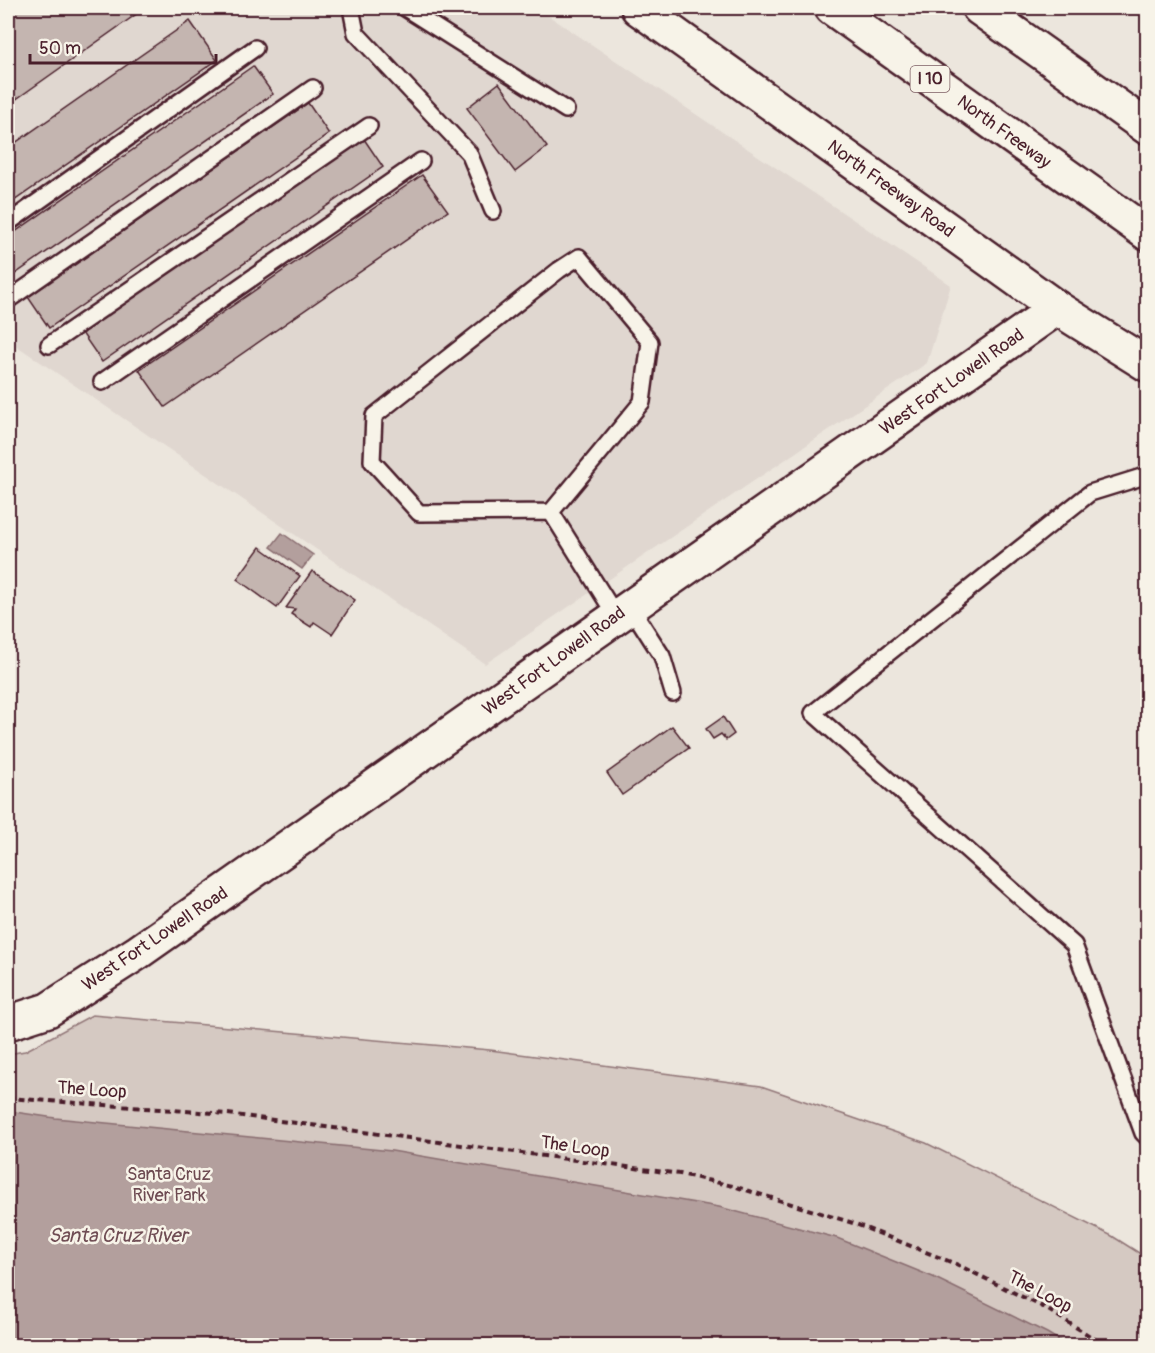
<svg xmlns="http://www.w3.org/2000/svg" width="1155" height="1353" font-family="Pangolin,sans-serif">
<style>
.built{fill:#e0d7d0}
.green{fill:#d5c9c2;stroke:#907476;stroke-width:1.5}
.water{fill:#b39f9d;stroke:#896c6f;stroke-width:1.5}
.building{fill:#c4b5b0;stroke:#4a1f2b;stroke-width:1.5}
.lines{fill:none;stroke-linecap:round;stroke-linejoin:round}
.service-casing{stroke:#4a1f2b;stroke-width:20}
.tertiary-casing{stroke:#4a1f2b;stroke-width:38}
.secondary-casing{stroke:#4a1f2b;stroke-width:38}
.motorway-casing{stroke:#4a1f2b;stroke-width:38}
.path{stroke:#4a1f2b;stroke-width:4;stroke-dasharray:6 4.5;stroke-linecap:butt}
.service{stroke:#f7f3e8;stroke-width:15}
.tertiary{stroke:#f7f3e8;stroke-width:33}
.secondary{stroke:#f7f3e8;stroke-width:33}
.motorway{stroke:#f7f3e8;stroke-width:33}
.labels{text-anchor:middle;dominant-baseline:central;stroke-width:5;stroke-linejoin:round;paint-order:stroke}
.shield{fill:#f7f3e8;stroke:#7e5f64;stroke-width:1.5}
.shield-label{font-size:16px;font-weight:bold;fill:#4a1f2b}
.street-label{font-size:18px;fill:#4a1f2b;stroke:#f7f3e8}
.park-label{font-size:18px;fill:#6d4a51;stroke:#f7f3e8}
.water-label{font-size:20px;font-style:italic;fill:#6f4c53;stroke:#f7f3e8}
</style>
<rect width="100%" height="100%" fill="#ece6dd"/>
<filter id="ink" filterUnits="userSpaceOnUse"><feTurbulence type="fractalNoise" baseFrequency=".0167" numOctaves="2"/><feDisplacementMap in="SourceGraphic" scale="12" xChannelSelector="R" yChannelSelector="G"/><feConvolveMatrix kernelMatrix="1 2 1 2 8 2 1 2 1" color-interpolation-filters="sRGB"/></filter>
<g filter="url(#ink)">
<polygon class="built" points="8,8 537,8 951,285 927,363 485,664 8,340"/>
<polygon class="green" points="92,1015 490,1050 761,1086 926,1143 1112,1236 1147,1258 1147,1345 8,1346 8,1054 25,1051"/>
<g class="water">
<polygon points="282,533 313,555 302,569 271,547"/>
<polygon points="8,1111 55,1118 392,1151 719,1207 837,1238 933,1277 1047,1333 1067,1345 8,1345"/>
</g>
<g class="building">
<polygon points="8,8 145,8 15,100 8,90"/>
<polygon points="190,21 217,60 8,205 8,148"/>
<polygon points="253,66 273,94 8,279 8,237"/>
<polygon points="499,83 547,147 515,172 467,108"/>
<polygon points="308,103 329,134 49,328 28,297"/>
<polygon points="364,139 383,167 102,362 82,333"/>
<polygon points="422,175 448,211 165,407 139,370"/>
<polygon points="260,547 300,576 277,608 237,579"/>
<polygon points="312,571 355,600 332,634 314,622 311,627 291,614 295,609 286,608"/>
<polygon points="723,717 734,734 726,740 721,734 713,739 706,729"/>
<polygon points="672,726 689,748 622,795 607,773"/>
</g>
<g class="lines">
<defs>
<g id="service">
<polyline points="351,8 356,33 469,153 493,211"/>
<polyline points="405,8 566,110"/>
<polyline points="8,223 255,48"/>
<polyline points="8,300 313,88"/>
<polyline points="49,345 369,126"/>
<polyline points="102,382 421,161"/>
<polyline points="1148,475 1090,493 813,713 1074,945 1143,1133 1148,1138"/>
<polyline points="551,512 419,513 372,461 374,416 559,270 579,257 650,342 642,402 551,512 616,616"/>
<polyline points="630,606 662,656 673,693"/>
</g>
<polyline id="tertiary" points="8,1023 48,1010 137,953 1057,308"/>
<polyline id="secondary" points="638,8 1057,308 1148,365"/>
<g id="motorway">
<polyline points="832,8 1148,234"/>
<polyline points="979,8 1148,128"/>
</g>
</defs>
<use href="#service" class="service-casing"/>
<use href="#tertiary" class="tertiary-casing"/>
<use href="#secondary" class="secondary-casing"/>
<use href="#motorway" class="motorway-casing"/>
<polyline class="path" points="8,1098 228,1114 680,1174 733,1186 853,1223 956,1264 1045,1308 1106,1346"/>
<use href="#service" class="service"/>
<use href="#tertiary" class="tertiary"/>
<use href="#secondary" class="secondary"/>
<use href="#motorway" class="motorway"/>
</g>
</g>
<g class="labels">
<rect class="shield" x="910.5" y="66" width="39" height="26" rx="4.5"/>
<g class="shield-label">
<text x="930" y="79">I 10</text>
</g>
<g class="street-label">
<text transform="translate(1004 132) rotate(36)">North Freeway</text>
<text transform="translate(891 189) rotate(36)">North Freeway Road</text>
<text transform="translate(952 382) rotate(-35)">West Fort Lowell Road</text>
<text transform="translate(554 661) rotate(-36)">West Fort Lowell Road</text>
<text transform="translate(155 939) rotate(-34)">West Fort Lowell Road</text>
<text transform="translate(92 1090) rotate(4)">The Loop</text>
<text transform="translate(575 1147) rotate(8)">The Loop</text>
<text transform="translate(1040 1292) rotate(28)">The Loop</text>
</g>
<g class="park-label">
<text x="169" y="1174">Santa Cruz<tspan x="169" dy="21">River Park</tspan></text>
</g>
<g class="water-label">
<text x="118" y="1235">Santa Cruz River</text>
</g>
</g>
<rect width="1155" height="1353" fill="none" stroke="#f7f3e8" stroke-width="30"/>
<rect x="15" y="15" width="1125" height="1323" fill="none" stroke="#4a1f2b" stroke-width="2" filter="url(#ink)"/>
<path d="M30 54v9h186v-9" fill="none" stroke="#4a1f2b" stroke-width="3"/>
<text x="39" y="54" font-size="18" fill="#4a1f2b" stroke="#f7f3e8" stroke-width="4.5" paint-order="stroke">50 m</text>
</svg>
